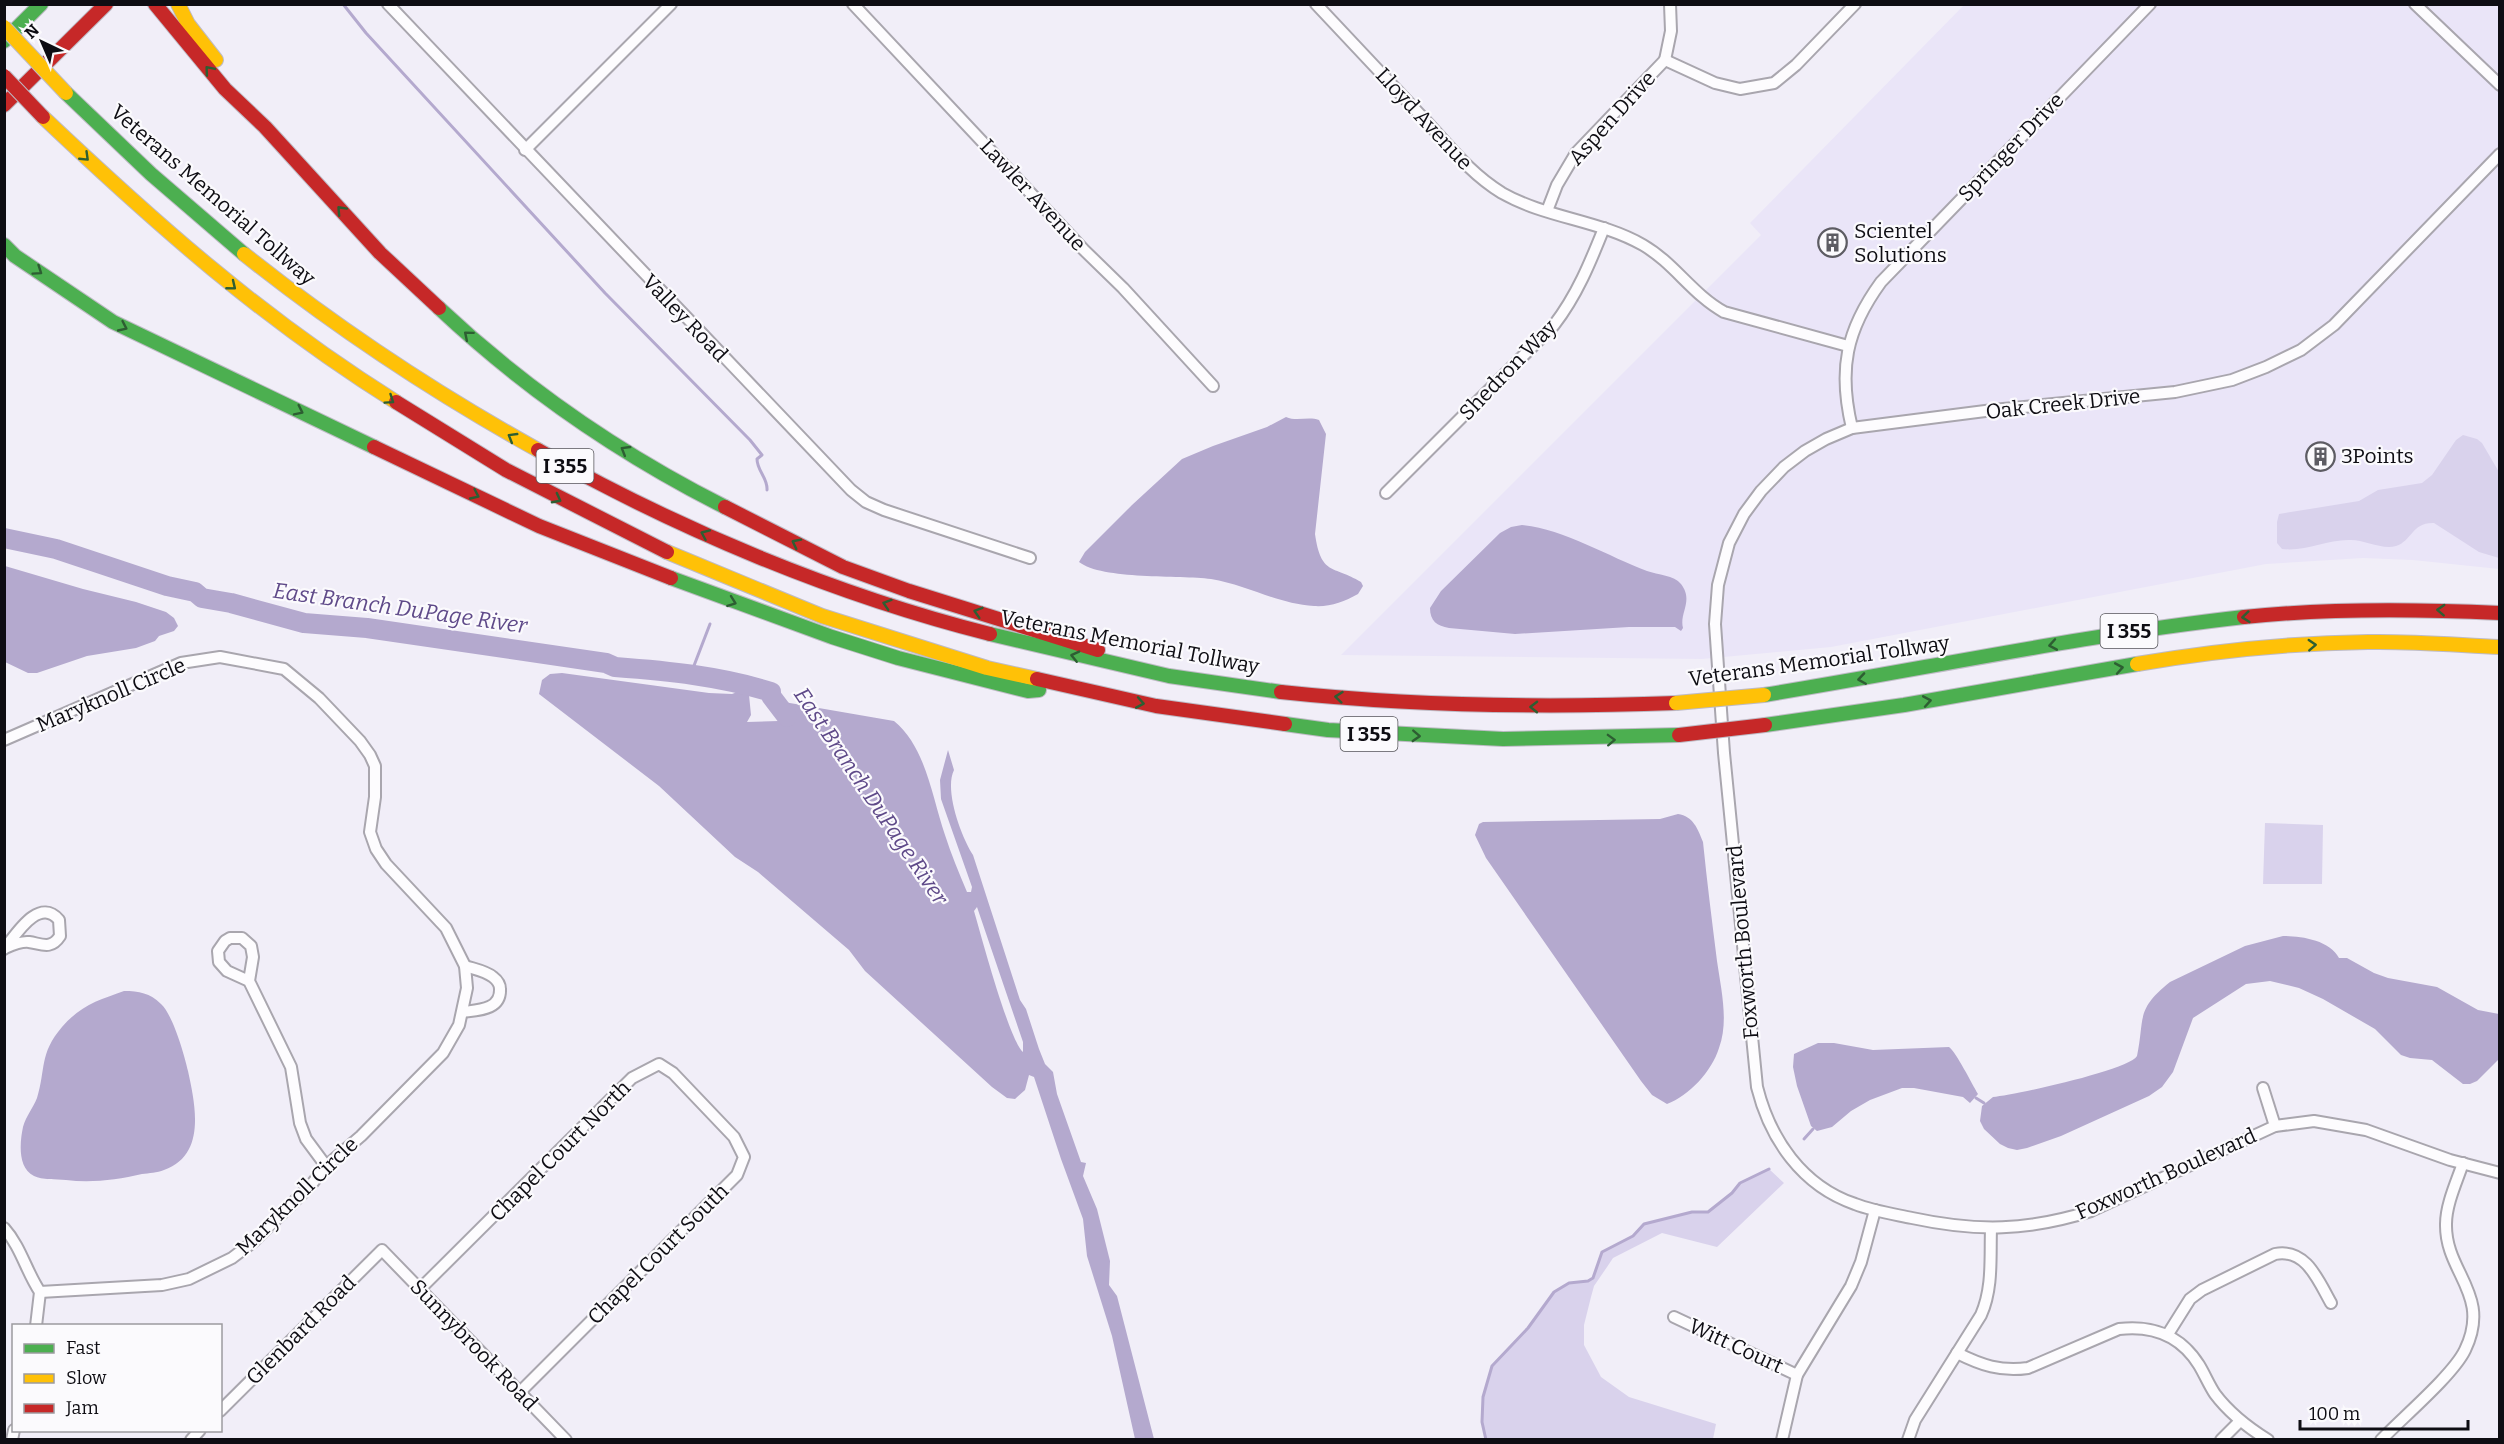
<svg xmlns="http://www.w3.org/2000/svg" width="2504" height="1444" font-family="Bitter,serif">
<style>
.built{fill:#eae5f8}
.green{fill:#d9d2ec}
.water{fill:#b4a9ce;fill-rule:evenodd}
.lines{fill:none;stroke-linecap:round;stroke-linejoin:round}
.stream{stroke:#b4a9ce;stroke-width:3}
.river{stroke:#b4a9ce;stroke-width:20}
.street-casing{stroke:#a9a6ae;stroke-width:14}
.fast-casing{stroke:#bebbc5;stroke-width:16}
.slow-casing{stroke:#bebbc5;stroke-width:16}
.jam-casing{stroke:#bebbc5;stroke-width:16}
.street{stroke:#fdfcfe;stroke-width:10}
.fast{stroke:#4caf50;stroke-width:14}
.slow{stroke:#ffc107;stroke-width:14}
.jam{stroke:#c62828;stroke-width:14}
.slow-bridge-casing{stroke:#bebbc5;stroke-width:16;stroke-linecap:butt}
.jam-bridge-casing{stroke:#bebbc5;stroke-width:16;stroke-linecap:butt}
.slow-bridge{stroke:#ffc107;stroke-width:14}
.jam-bridge{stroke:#c62828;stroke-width:14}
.oneway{stroke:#2d5e32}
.labels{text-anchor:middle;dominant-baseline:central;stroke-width:4.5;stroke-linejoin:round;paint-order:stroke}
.shield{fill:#fbfafd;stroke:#555459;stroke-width:1.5}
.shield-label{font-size:20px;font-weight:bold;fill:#0e0d13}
.street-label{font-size:21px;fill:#0e0d13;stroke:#fbfafd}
.poi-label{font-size:21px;fill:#0e0d13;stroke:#fbfafd;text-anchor:start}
.water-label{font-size:22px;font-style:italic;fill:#5f4a89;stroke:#fbfafd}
</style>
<rect width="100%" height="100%" fill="#f1eef8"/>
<polygon class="built" points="1964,5 2499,5 2499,569 2413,560 2363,558 2266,564 1831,647 1702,659 1341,655 1761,235 1750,223"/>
<g class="green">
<path d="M2463 435 2477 439 2482 443 2499 472V558L2479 552 2434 523C2412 522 2412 541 2396 546 2382 550 2365 540 2351 540 2327 539 2306 552 2282 549L2277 543V522L2279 514 2359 501 2378 490 2422 483 2432 475 2456 440Z"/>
<polygon points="2265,823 2323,825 2322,884 2263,884"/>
<polygon points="1769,1169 1784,1183 1717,1247 1662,1233 1613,1258 1607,1267 1594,1286 1591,1297 1584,1325 1584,1345 1601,1377 1629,1397 1716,1424 1713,1439 1486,1439 1482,1422 1483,1397 1492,1366 1528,1328 1554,1292 1569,1283 1588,1281 1592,1278 1602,1252 1633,1236 1644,1224 1692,1212 1708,1212 1732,1193 1740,1183"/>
</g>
<g class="water">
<path d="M1286 417C1297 422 1308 416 1319 420L1326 434 1315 534C1321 576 1333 565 1361 582L1363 586 1358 594C1344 602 1330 607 1314 606 1278 604 1247 585 1211 579 1180 575 1102 580 1079 562L1085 552 1132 505 1182 459 1213 446 1267 427Z"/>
<path d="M1522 525C1561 528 1610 557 1647 571 1658 575 1674 575 1681 584 1694 601 1679 613 1683 628L1681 631 1675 627H1629L1515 634 1449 628C1437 626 1430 621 1430 608L1441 591 1500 533 1511 527Z"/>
<polygon points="5,566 83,589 136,602 166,612 174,618 178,626 174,631 159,636 155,641 136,648 87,656 37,673 28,673 5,662"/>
<path d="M562 673 709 693 732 694 761 683 771 692V696L784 702 894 721C926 747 932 797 945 835 951 854 959 873 967 892H971L972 887 941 799 940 780 948 750 954 770C944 790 961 836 973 855L1020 1000 1026 1009 1039 1049 1045 1064 1053 1072 1057 1094 1081 1162 1086 1163 1083 1176 1097 1209 1110 1261 1109 1285 1117 1296 1154 1439H1135L1112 1336 1087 1256 1083 1219 1061 1159 1034 1077 1029 1075 1025 1090 1015 1099 1007 1098 992 1087 865 971 849 950 758 872 735 857 659 786 539 694 542 680 550 674ZM754 694C766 698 776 709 779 721L747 722 751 715 749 695ZM977 907 1023 1042V1052C1009 1040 981 935 974 911Z"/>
<path d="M1678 814C1693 816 1698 829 1703 842 1707 882 1712 921 1717 961 1721 989 1729 1021 1719 1048 1712 1071 1689 1096 1667 1104L1652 1095 1641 1081 1486 858 1475 835 1479 824 1483 822 1660 819Z"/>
<path d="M2283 936C2300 936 2330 940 2339 958H2347L2374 973 2388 978 2437 987 2478 1010 2499 1014V1059L2477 1081 2470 1084H2463L2432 1060 2410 1058 2401 1055 2375 1029 2323 999 2299 988 2270 981 2246 984 2193 1018 2173 1072 2162 1087 2149 1096 2061 1136 2027 1148 2017 1150 2008 1148 2000 1144 1984 1129 1980 1121 1982 1106 1993 1097C2015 1095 2129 1070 2137 1056 2145 1018 2135 1010 2170 982L2245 946Z"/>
<path d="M124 991C139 991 150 993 161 1004 173 1015 184 1054 188 1071 195 1104 207 1155 164 1170 157 1173 149 1173 142 1174 117 1180 91 1183 66 1180 56 1179 42 1180 34 1176 17 1168 20 1141 23 1127 26 1116 33 1108 37 1098 46 1069 39 1054 62 1027 81 1005 99 1000 124 991Z"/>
<path d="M1818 1043H1834L1873 1050 1949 1047C1956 1052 1972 1084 1978 1094L1970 1103 1963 1097 1914 1088H1902L1870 1100 1851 1111 1832 1127 1817 1131 1811 1126 1797 1086 1793 1067 1794 1054Z"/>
</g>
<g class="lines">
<g class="stream">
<path d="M343 4 366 33 605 293 750 440 762 455 757 459C757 471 768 478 767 490"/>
<polyline points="690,676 710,624"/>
<polyline points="1976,1098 1984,1103"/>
<polyline points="1804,1139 1813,1129"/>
<polyline points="1486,1440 1482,1422 1483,1397 1492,1366 1528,1328 1554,1292 1569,1283 1588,1281 1593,1278 1602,1252 1633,1236 1644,1224 1692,1212 1708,1212 1732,1193 1740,1183 1769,1169"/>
</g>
<path class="river" d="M4 538 56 549 167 586 195 592 202 598 231 603 304 623 367 628 606 663 615 667C668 671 720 676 771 692V696L787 717"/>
<defs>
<g id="street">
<polyline points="388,4 851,490 866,502 884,510 1030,558"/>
<polyline points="853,4 1084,250 1123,288 1213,386"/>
<path d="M1316 4C1353 43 1389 82 1426 121 1450 147 1471 174 1502 193 1546 218 1599 220 1643 245 1674 263 1693 295 1724 312L1848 346"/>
<polyline points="2415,4 2500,85"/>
<polyline points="1665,60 1715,83 1740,89 1774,83 1796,65 1855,4"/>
<polyline points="1665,60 1671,31 1670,4"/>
<polyline points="525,150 671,4"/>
<path d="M2500 154 2334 325 2301 350 2266 367 2232 380 2175 392 1993 410 1852 428 1826 439 1805 451 1784 467 1761 491 1744 514 1729 543 1718 585 1715 624 1724 753 1757 1087C1770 1139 1802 1186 1855 1204 1873 1211 1893 1214 1912 1218 1977 1232 2028 1231 2091 1211L2275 1126 2314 1121 2366 1130 2450 1160 2500 1173"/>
<polyline points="1547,211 1557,185 1576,153 1665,60"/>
<path d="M1852 428C1838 370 1846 330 1881 282L2150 4"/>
<path d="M1386 493 1554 325C1577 295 1590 263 1604 228"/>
<polyline points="4,740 181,663 220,657 284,669 319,698 360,741 370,755 375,766 375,797 370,832 376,849 386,864 446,928 465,966 467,988 459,1025 443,1053 361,1136 326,1166 311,1185 253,1242 232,1258 189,1279 162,1285 40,1292"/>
<path d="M4 949 5 948C17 933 39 897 59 920L60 936C51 950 42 944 29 942 21 941 12 945 5 948"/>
<polyline points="249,981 227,971 219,962 218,951 225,941 230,938 242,938 251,946 253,957 249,981 291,1067 300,1123 306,1139 326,1166"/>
<path d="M463 1012C478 1010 501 1010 500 989 500 984 497 980 493 977 486 971 474 969 465 966"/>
<polyline points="2263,1088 2275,1126"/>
<path d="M4 1228C21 1247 26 1271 40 1292L36 1326"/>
<polyline points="420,1289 632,1078 659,1064 673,1073 734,1137 744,1157 737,1175 520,1392"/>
<polyline points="1674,1317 1797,1375"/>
<path d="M2168 1334 2190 1299 2202 1290 2275 1254C2306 1248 2318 1280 2331 1303"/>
<path d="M1957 1353C1981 1365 2001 1372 2028 1368L2119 1329C2153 1325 2181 1336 2199 1365 2205 1375 2209 1385 2215 1394 2230 1414 2247 1427 2268 1440"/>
<polyline points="220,1411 382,1250 566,1440"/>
<polyline points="12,1440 14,1430"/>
<polyline points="191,1440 200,1430"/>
<polyline points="1782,1440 1797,1375 1851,1286 1861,1262 1875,1210"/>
<path d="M1908 1440 1915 1420 1981 1315C1993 1288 1990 1258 1991 1229"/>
<polyline points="2221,1440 2239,1422"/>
<path d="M2381 1440C2402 1418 2453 1375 2465 1350 2492 1294 2445 1273 2446 1224 2446 1204 2457 1181 2463 1163"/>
</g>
<g id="fast">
<polyline points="4,41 41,4"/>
<polyline points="66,93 151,174 244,254"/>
<polyline points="4,245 15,256 113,322 374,447"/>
<path d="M439 308C523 387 622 455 725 507"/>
<polyline points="671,578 832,637 898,658 1028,691 1039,690"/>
<polyline points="990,634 1169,676 1281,692"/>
<path d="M1764 695C1924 669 2083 635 2244 617"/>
<polyline points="1285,724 1328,730 1503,739 1679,735"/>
<polyline points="1765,725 1904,705 2137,664"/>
</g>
<g id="slow">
<polyline points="178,4 188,24 216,60"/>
<path d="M43 117C156 224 263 319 396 402"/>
<path d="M244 254C337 328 435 393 538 450"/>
<polyline points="667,552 822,616 987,668 1037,679"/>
<path d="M2137 664C2213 651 2291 643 2368 642 2412 641 2456 645 2500 647"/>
</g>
<g id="jam">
<polyline points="155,4 225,89 265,127 380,253 439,308"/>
<polyline points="4,105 106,4"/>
<polyline points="396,402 506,470 667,552"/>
<polyline points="374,447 539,526 671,578"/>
<path d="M538 450C678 529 835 595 990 634"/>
<polyline points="725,507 843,567 909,591 1098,650"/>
<path d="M2244 617C2329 608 2414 609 2500 613"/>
<polyline points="1037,679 1156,706 1285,724"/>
<path d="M1281 692C1412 706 1544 708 1676 703"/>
</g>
</defs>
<use href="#street" class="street-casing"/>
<use href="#fast" class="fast-casing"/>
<use href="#slow" class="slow-casing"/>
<use href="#jam" class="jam-casing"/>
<use href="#street" class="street"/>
<use href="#fast" class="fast"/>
<use href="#slow" class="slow"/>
<use href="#jam" class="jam"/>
<defs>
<g id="slow-bridge">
<polyline points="4,27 66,93"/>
<polyline points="1676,703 1764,695"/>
</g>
<g id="jam-bridge">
<polyline points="4,76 43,117"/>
<polyline points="1679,735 1765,725"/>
</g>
</defs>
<use href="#slow-bridge" class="slow-bridge-casing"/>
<use href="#jam-bridge" class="jam-bridge-casing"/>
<use href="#slow-bridge" class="slow-bridge"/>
<use href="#jam-bridge" class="jam-bridge"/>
</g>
<defs><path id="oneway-chevron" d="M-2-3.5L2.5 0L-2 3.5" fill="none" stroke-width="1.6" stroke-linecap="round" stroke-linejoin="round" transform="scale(1.5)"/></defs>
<g class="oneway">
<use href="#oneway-chevron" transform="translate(209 70) rotate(-130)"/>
<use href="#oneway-chevron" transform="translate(85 157) rotate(44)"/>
<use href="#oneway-chevron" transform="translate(341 210) rotate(-133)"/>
<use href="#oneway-chevron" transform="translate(38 271) rotate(34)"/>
<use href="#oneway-chevron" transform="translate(232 286) rotate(39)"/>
<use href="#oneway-chevron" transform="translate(123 327) rotate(25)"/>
<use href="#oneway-chevron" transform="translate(468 335) rotate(-140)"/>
<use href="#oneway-chevron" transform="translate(390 400) rotate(34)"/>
<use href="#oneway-chevron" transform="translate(299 411) rotate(26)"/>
<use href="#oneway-chevron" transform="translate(512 437) rotate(-149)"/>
<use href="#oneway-chevron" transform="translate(625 450) rotate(-149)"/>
<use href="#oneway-chevron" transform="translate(475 495) rotate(25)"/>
<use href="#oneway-chevron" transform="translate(557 499) rotate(28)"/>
<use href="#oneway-chevron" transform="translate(705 534) rotate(-156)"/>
<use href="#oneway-chevron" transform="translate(796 543) rotate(-153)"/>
<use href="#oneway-chevron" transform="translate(732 602) rotate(20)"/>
<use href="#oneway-chevron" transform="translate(887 604) rotate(-162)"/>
<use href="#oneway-chevron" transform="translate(2441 610) rotate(-177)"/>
<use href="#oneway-chevron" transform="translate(978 612) rotate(-163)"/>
<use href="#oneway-chevron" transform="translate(2246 617) rotate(174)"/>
<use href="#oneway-chevron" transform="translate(2053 645) rotate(170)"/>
<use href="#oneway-chevron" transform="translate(2312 645) rotate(-3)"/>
<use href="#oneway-chevron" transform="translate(1075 656) rotate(-167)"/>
<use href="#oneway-chevron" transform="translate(2119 668) rotate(-10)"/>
<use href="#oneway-chevron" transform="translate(1862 679) rotate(171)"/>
<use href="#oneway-chevron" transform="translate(1339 697) rotate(-174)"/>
<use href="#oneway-chevron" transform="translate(1927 701) rotate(-10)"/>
<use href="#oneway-chevron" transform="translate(1140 703) rotate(10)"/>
<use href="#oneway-chevron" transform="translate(1534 707) rotate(-179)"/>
<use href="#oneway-chevron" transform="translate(1416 736) rotate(3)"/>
<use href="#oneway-chevron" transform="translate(1611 740) rotate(-2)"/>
</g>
<defs>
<symbol id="building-ring" viewBox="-11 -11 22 22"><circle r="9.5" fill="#fbfafd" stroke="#5d5c63" stroke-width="1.5"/><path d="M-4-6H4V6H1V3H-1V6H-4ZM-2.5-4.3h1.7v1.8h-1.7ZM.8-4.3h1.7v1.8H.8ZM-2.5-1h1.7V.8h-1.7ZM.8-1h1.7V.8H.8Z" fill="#5d5c63"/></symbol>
</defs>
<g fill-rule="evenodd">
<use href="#building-ring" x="1816" y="226" width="33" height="33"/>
<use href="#building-ring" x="2304" y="440" width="33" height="33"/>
</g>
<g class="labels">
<g class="shield">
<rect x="536.5" y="449" width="57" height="34" rx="4.5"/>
<rect x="2100.5" y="614" width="57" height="34" rx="4.5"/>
<rect x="1340.5" y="717" width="57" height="34" rx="4.5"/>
</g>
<g class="shield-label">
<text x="565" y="466">I 355</text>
<text x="2129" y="631">I 355</text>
<text x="1369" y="734">I 355</text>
</g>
<g class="street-label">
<text transform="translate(1612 118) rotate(-48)">Aspen Drive</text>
<text transform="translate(1424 119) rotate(47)">Lloyd Avenue</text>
<text transform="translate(2011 147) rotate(-46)">Springer Drive</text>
<text transform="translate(213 195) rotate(41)">Veterans Memorial Tollway</text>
<text transform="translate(1033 195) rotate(47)">Lawler Avenue</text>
<text transform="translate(685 318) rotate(46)">Valley Road</text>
<text transform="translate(1508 370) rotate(-46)">Shedron Way</text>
<text transform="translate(2063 404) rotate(-6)">Oak Creek Drive</text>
<text transform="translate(1130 642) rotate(11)">Veterans Memorial Tollway</text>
<text transform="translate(1819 661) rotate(-8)">Veterans Memorial Tollway</text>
<text transform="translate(111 695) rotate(-23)">Maryknoll Circle</text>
<text transform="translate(1743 942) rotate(-95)">Foxworth Boulevard</text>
<text transform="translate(560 1151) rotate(-45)">Chapel Court North</text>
<text transform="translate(2166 1174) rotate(-24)">Foxworth Boulevard</text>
<text transform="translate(297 1196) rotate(-44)">Maryknoll Circle</text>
<text transform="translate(658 1254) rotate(-45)">Chapel Court South</text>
<text transform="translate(301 1330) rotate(-45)">Glenbard Road</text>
<text transform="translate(474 1345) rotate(46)">Sunnybrook Road</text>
<text transform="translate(1736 1346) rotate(25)">Witt Court</text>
</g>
<g class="poi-label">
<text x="1854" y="231">Scientel<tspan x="1854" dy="24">Solutions</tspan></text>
<text x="2341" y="456">3Points</text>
</g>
<g class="water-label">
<text transform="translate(400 608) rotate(8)">East Branch DuPage River</text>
<text transform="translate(871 796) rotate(56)">East Branch DuPage River</text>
</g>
</g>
<rect width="2504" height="1444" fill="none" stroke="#0e0d13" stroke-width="12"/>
<rect x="12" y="1324" width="210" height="108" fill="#fbfafd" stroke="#9c9b9f" stroke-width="1.5"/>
<rect x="24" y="1344" width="30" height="9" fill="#4caf50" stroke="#9c9b9f" stroke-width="1.5"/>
<text x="66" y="1354" font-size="18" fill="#0e0d13">Fast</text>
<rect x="24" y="1374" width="30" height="9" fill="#ffc107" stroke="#9c9b9f" stroke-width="1.5"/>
<text x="66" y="1384" font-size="18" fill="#0e0d13">Slow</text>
<rect x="24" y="1404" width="30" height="9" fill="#c62828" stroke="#9c9b9f" stroke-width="1.5"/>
<text x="66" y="1414" font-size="18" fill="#0e0d13">Jam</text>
<g transform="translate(42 42) rotate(316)" stroke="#fbfafd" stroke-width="4.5" paint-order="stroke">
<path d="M0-4.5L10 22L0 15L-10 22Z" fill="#0e0d13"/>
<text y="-9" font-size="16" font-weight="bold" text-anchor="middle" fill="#0e0d13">N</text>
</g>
<path d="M2300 1420v9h168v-9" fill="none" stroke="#0e0d13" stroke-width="3"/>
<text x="2309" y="1420" font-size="18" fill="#0e0d13" stroke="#fbfafd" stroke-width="4.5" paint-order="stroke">100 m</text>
</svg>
